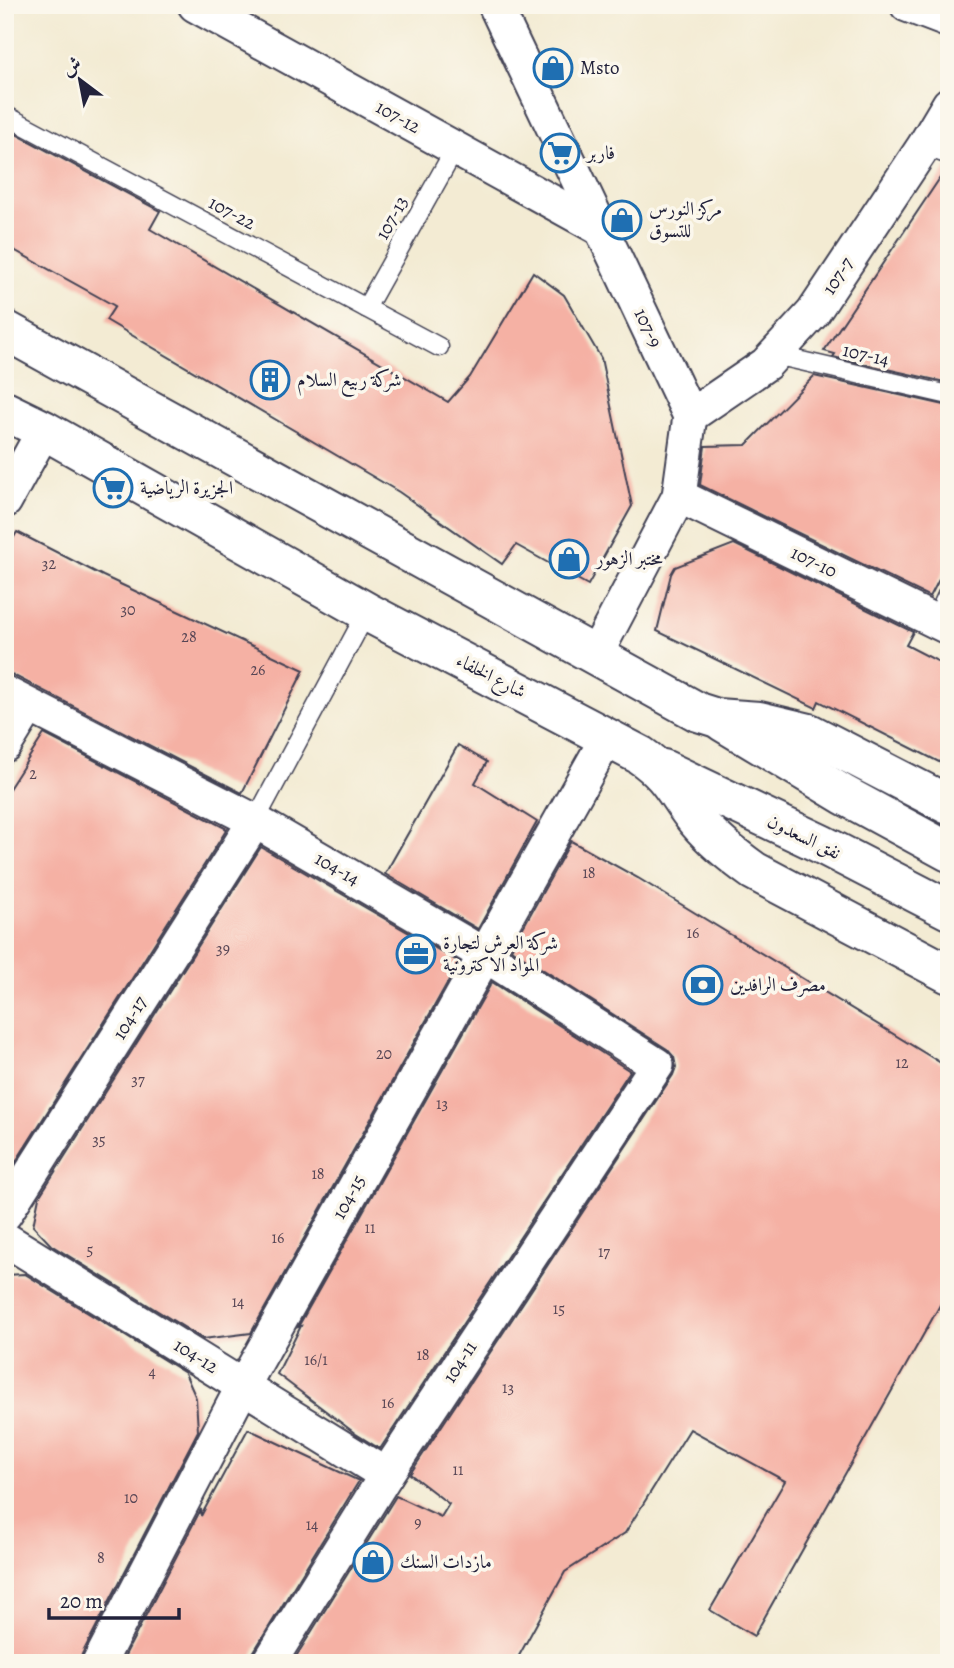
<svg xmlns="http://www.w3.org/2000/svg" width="954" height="1668" font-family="Alegreya,Amiri,serif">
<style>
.building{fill:#f5b1a4}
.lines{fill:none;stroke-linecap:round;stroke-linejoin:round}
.service-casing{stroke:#414052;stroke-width:21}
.minor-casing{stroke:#414052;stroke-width:37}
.primary-casing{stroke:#414052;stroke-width:42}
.service{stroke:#fff;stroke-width:18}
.minor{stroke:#fff;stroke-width:33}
.primary{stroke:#fff;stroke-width:38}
.labels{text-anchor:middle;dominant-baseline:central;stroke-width:7;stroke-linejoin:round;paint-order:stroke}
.number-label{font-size:16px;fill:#574655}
.poi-label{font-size:19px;fill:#22223b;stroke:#fbf7ec;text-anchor:start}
.street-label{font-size:19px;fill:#22223b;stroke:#fbf7ec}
</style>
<rect width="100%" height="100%" fill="#fbf7ec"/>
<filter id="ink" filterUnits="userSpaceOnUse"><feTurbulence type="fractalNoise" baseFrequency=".0143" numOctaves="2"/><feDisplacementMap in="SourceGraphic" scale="14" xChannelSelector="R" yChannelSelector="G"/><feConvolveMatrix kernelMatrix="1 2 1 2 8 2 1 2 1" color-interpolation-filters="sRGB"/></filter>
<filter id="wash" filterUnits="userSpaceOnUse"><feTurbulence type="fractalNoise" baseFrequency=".00686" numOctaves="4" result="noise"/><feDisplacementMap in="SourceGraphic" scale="28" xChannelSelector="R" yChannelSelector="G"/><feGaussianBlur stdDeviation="1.57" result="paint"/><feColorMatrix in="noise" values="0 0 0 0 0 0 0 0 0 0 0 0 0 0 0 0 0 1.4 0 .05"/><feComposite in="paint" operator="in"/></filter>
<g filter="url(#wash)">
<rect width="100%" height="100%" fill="#f3ebd3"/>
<g id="blocks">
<g class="building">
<polygon points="5,128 160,211 150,229 448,402 470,377 533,272 564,295 601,358 632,506 588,585 516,545 502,564 399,492 106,320 115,306 5,245"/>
<polygon points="948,166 949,383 833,357 835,354 824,351"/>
<polygon points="814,376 949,406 949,560 930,597 700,485 705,446 746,445"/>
<polygon points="17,532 103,576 304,670 242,793 5,671 5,552"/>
<polygon points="734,544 913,632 906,645 949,667 949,767 819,701 816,708 657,631 671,574 675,567"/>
<polygon points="44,734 227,829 13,1166 5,1171 5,795"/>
<polygon points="458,745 487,762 475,783 537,822 478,929 385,874"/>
<polygon points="571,841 638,878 949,1068 949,1289 754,1636 710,1610 785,1481 690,1429 625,1533 565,1572 515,1663 292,1663 396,1496 441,1517 449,1504 410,1474 673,1075 676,1067 674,1057 667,1049 511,949"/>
<polygon points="261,847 459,962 251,1333 203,1339 51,1245 33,1226 39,1197"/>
<polygon points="492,982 630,1071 380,1449 356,1434 277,1374 301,1326 298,1327"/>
<polygon points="25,1274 185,1373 196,1398 198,1431 82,1654 80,1663 5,1663 5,1275"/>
<polygon points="248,1429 359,1481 253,1653 250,1663 121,1663 201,1509 201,1516"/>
</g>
</g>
</g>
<g filter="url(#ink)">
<use href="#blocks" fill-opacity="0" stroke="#414052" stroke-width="2"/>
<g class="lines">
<defs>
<g id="service">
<polyline points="5,115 439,347"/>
<polyline points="924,146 949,155"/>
<polyline points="366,308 455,149"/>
<polyline points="775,355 949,395"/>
<polyline points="935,621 949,591"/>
<polyline points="255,821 367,612"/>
</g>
<g id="minor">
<polyline points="195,5 601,229"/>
<polyline points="495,5 690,416 679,496 596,654"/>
<polyline points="907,5 949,21"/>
<polyline points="690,416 766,364 813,313 924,146 949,104"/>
<polyline points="679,496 949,628"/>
<polyline points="5,501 44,430"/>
<polyline points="5,693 255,821 485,955 657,1065 386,1475 269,1663"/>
<polyline points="5,745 29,706"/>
<polyline points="5,1214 255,821"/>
<polyline points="5,1239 386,1475"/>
<polyline points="99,1663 243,1386 608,736"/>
</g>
<g id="primary">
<polyline points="5,330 698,712 717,718 759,721 809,733 949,805"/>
<path d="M5 411 44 430 367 612 640 755C672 777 675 794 697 821 714 841 733 856 754 871L949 974"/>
<polyline points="723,722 844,795 949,852"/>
<polyline points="663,769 821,844 949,910"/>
</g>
</defs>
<use href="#service" class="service-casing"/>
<use href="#minor" class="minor-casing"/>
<use href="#primary" class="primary-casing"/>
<use href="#service" class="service"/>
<use href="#minor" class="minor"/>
<use href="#primary" class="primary"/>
</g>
</g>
<defs>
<symbol id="shop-ring" viewBox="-11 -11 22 22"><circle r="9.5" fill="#fbf7ec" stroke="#1f6fb2" stroke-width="1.5"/><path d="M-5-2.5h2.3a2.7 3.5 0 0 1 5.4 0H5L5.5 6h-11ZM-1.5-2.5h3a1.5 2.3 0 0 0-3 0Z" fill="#1f6fb2"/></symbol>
<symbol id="supermarket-ring" viewBox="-11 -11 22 22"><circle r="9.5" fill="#fbf7ec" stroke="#1f6fb2" stroke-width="1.5"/><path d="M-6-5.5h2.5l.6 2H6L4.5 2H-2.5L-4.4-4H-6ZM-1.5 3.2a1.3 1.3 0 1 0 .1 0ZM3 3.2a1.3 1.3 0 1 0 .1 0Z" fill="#1f6fb2"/></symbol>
<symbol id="building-ring" viewBox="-11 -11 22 22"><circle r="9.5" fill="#fbf7ec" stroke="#1f6fb2" stroke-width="1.5"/><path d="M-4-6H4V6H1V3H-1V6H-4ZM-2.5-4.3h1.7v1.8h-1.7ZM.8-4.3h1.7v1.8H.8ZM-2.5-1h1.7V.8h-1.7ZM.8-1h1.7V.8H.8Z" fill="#1f6fb2"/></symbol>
<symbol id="office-ring" viewBox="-11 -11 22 22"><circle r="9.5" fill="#fbf7ec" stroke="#1f6fb2" stroke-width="1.5"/><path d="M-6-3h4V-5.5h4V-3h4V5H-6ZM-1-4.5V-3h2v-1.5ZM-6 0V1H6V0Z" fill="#1f6fb2"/></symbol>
<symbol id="bank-ring" viewBox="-11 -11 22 22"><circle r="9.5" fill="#fbf7ec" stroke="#1f6fb2" stroke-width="1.5"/><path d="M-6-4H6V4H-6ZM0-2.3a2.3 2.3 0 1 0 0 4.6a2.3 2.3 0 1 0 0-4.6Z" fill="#1f6fb2"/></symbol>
</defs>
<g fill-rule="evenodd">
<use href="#shop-ring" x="531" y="46" width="44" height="44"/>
<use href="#supermarket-ring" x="538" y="131" width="44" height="44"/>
<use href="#shop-ring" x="600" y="198" width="44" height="44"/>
<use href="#building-ring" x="248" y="358" width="44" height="44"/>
<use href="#supermarket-ring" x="91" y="466" width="44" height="44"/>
<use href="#shop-ring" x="547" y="537" width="44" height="44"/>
<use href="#office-ring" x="394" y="932" width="44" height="44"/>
<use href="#bank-ring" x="681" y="963" width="44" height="44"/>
<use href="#shop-ring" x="351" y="1540" width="44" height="44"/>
</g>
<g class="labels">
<g class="number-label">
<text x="49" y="564">32</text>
<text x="128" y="610">30</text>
<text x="189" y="637">28</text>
<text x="258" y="670">26</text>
<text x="33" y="774">2</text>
<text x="589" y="873">18</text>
<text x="693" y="933">16</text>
<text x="223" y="949">39</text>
<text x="384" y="1054">20</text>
<text x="902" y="1063">12</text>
<text x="138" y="1080">37</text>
<text x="442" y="1104">13</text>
<text x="99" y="1140">35</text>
<text x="318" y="1174">18</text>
<text x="370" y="1228">11</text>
<text x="278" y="1238">16</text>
<text x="90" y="1250">5</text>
<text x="604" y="1252">17</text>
<text x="238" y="1302">14</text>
<text x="559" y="1309">15</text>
<text x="423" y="1355">18</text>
<text x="316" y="1360">16/1</text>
<text x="152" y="1372">4</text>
<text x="508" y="1388">13</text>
<text x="388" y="1403">16</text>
<text x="458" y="1470">11</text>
<text x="131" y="1498">10</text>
<text x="418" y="1523">9</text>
<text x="312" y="1525">14</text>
<text x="101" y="1558">8</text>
</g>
<g class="poi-label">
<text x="580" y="68">Msto</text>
<text x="587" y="153">فاربر</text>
<text x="649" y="209">مركز النورس<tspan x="649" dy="22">للتسوق</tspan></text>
<text x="297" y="380">شركة ربيع السلام</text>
<text x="140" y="488">الجزيرة الرياضية</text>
<text x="596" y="559">مختبر الزهور</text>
<text x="443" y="943">شركة العرش لتجارة<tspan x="443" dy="22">المواد الاكترونية</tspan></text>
<text x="730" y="985">مصرف الرافدين</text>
<text x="400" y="1562">مازدات السنك</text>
</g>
<g class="street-label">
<text transform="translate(398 117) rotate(29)">107-12</text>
<text transform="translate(232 213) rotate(28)">107-22</text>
<text transform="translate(392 218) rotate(-61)">107-13</text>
<text transform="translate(838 276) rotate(-57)">107-7</text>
<text transform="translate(648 328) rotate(65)">107-9</text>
<text transform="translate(866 355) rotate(13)">107-14</text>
<text transform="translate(814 562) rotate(26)">107-10</text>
<text transform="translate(491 676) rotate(27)">شارع الخلفاء</text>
<text transform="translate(804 837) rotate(26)">نفق السعدون</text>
<text transform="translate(337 869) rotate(30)">104-14</text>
<text transform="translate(130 1018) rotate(-58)">104-17</text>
<text transform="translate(349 1197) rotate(-61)">104-15</text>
<text transform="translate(196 1356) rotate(32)">104-12</text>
<text transform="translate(460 1362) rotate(-57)">104-11</text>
</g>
</g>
<rect width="954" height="1668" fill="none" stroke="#fbf7ec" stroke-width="28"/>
<g transform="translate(80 80) rotate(328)" stroke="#fbf7ec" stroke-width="5" paint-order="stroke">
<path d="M0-5L12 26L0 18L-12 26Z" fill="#22223b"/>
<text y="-10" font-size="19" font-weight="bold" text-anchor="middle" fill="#22223b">ش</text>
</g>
<path d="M49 1608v10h130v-10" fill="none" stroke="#22223b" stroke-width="3.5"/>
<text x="60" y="1608" font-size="21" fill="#22223b" stroke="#fbf7ec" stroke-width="5" paint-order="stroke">20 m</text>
</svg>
